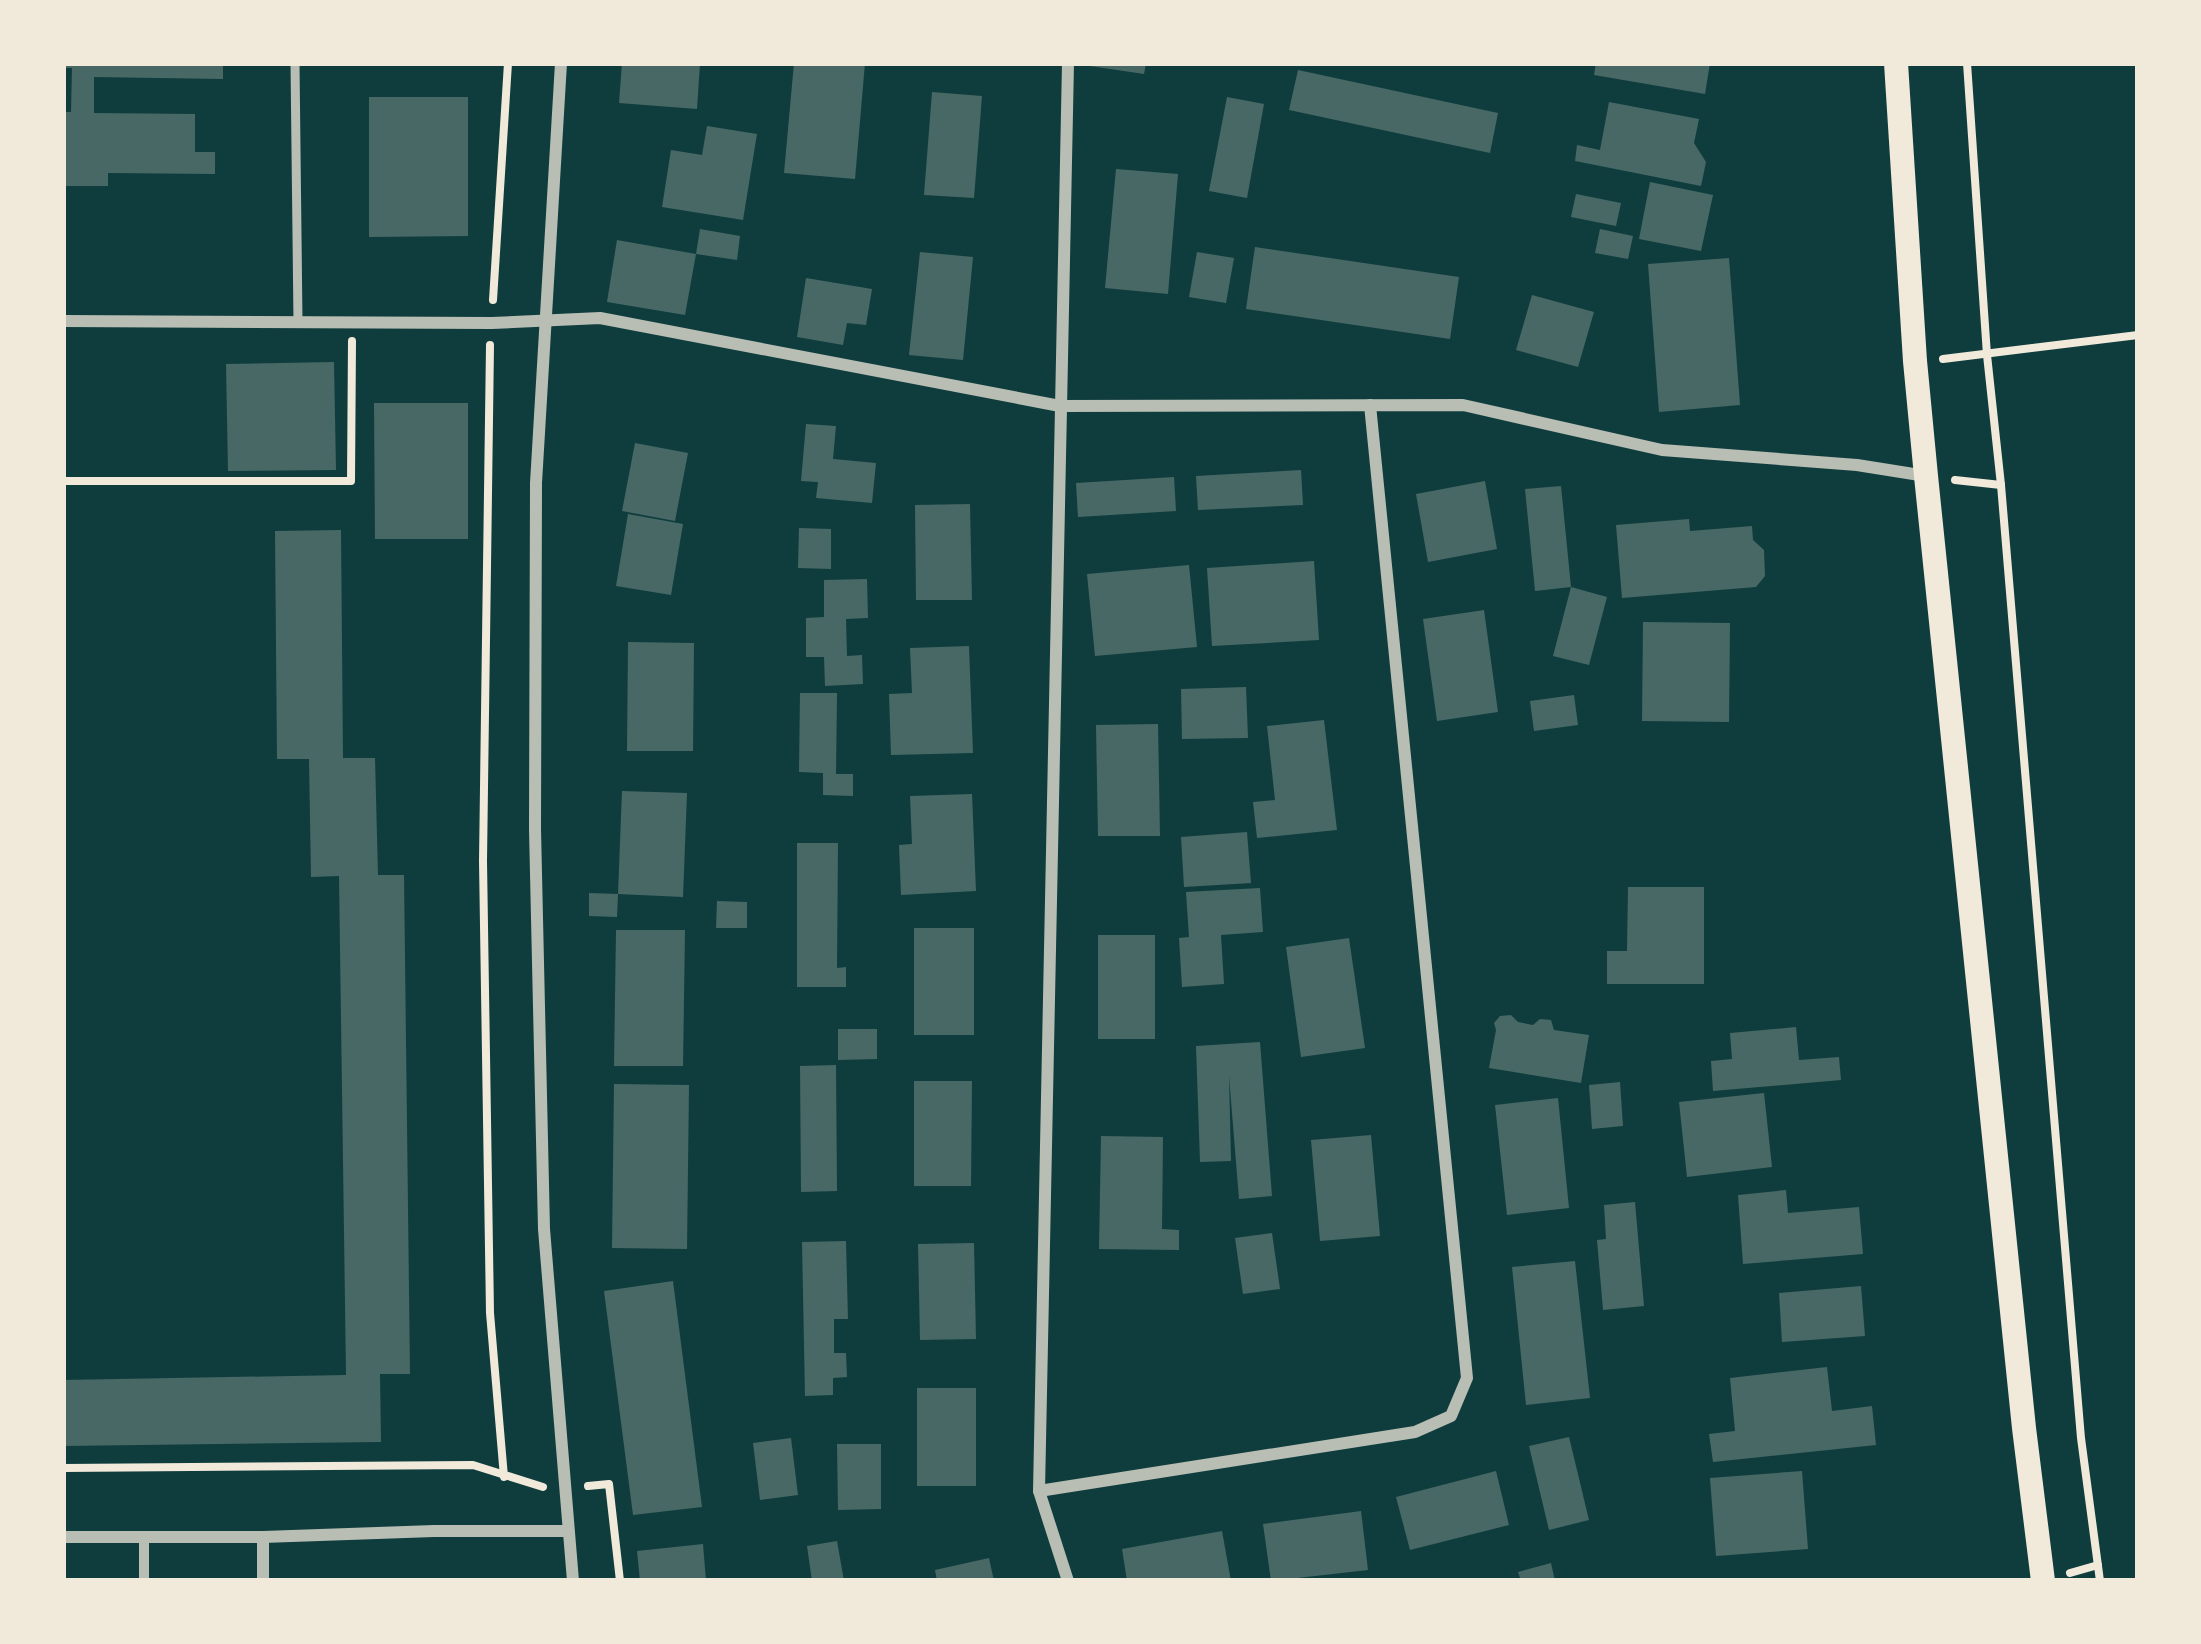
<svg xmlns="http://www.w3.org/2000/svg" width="2201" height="1644" font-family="'Noto Serif',serif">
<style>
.building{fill:#486865}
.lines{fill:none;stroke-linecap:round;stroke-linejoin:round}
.path{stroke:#f1e9da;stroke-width:8}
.service{stroke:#b8beb3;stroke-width:9}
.pedestrian{stroke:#b8beb3;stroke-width:10}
.minor{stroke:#b8beb3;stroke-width:12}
.secondary{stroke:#f1e9da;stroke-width:24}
</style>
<rect width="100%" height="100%" fill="#0f3d3e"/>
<g class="building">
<polygon points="63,63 223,63 223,79 94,77 94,113 195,114 195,152 215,152 215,174 108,173 108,186 63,186 63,112 71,112 72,68 63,68"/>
<polygon points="622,63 700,63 697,109 619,103"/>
<polygon points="794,63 865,63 855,179 784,173"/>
<polygon points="1091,63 1146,63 1144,74 1090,66"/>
<polygon points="1596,63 1710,63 1705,94 1594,75"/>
<polygon points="1298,70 1498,113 1490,153 1289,110"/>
<polygon points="932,92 982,96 974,198 924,195"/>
<polygon points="369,97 468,97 468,236 369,237"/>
<polygon points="1227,97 1264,104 1247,198 1209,191"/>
<polygon points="1609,102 1699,119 1694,143 1706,162 1701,186 1575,161 1577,145 1600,150"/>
<polygon points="707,126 757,134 743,220 662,207 671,150 702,155"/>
<polygon points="1116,169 1178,174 1168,294 1105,288"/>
<polygon points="1650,182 1713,195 1701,251 1639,239"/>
<polygon points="1576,194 1621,203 1616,226 1571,217"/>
<polygon points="700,229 740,236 737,260 696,254"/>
<polygon points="1600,229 1633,236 1628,259 1595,253"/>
<polygon points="617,240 696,254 685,315 607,302"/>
<polygon points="1255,247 1459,277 1450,339 1246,309"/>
<polygon points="920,252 973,257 963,360 909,355"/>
<polygon points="1197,252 1234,258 1226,303 1189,297"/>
<polygon points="1729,258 1740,405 1659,412 1648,264"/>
<polygon points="806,278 872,289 866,325 847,323 843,345 797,337"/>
<polygon points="1532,295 1594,312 1578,367 1516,350"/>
<polygon points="334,362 336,470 228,471 226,364"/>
<polygon points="374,403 468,403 468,539 375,539"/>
<polygon points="806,424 836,426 833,459 876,463 872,503 816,498 818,482 801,481"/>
<polygon points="635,443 688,453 675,521 622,511"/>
<polygon points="1301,470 1303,505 1198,510 1196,476"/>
<polygon points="1174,477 1176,511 1078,517 1076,483"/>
<polygon points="1485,481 1497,549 1428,562 1416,494"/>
<polygon points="1561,486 1571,587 1535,591 1525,489"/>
<polygon points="970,504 972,600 916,600 915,505"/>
<polygon points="628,514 683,524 671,595 616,586"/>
<polygon points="1689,519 1690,531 1752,526 1753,540 1764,550 1765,576 1756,587 1622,598 1616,525"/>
<polygon points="799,528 831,529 831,569 798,568"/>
<polygon points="341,530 343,758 375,758 378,875 404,875 410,1374 380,1374 381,1442 63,1446 63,1380 346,1375 339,876 311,877 309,759 277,759 275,531"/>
<polygon points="1314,561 1319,640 1212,646 1207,568"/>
<polygon points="1189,565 1197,647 1095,656 1087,574"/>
<polygon points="867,579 868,618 846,619 847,656 862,655 863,684 825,686 824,657 806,657 806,618 824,617 824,580"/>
<polygon points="1571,587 1607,597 1589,665 1553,656"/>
<polygon points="1484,610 1498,712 1437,721 1423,619"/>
<polygon points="1643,622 1730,623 1729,722 1642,721"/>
<polygon points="628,642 694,643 693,751 627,751"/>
<polygon points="969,646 973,753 891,755 889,694 912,693 910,648"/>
<polygon points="1246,687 1248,738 1182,739 1181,689"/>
<polygon points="800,693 837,693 836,774 853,774 853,796 823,795 823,773 799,772"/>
<polygon points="1574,695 1578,725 1534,731 1530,701"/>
<polygon points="1324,720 1337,830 1257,838 1253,802 1275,800 1267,726"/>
<polygon points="1158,724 1160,836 1098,836 1096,725"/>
<polygon points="622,791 687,793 683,897 618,894"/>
<polygon points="972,794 976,891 901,895 899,845 912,844 910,796"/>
<polygon points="1247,832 1251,883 1184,887 1181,837"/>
<polygon points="797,843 838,843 837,968 846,967 846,987 797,987"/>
<polygon points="1628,887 1704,887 1704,984 1607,984 1607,951 1627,951"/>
<polygon points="1260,888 1263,932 1221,935 1224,984 1182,987 1179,938 1189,937 1186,892"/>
<polygon points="589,893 618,894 617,917 589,916"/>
<polygon points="717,901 747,902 747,928 716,928"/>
<rect x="914" y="928" width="60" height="107"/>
<polygon points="616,930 685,930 683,1066 614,1066"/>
<rect x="1098" y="935" width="57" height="104"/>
<polygon points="1349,938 1365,1048 1301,1057 1286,947"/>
<polygon points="1511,1015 1518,1022 1533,1025 1540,1019 1551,1020 1554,1030 1589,1035 1581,1083 1489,1068 1496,1030 1494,1023 1500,1016"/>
<polygon points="1796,1027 1799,1060 1839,1057 1841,1080 1713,1091 1711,1061 1732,1059 1730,1033"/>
<polygon points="838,1029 877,1029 877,1059 838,1060"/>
<polygon points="1260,1042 1272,1196 1239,1199 1229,1076 1231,1161 1200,1162 1196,1046"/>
<polygon points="836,1065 837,1191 801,1192 800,1066"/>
<polygon points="914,1081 972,1081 971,1186 914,1186"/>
<polygon points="1620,1082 1623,1126 1592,1129 1589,1085"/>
<polygon points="614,1084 689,1085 687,1249 612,1248"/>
<polygon points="1764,1093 1772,1167 1687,1177 1679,1102"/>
<polygon points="1558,1098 1569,1208 1507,1215 1495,1105"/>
<polygon points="1371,1135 1380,1236 1320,1241 1311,1140"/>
<polygon points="1101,1136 1163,1137 1162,1229 1179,1230 1179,1250 1099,1249"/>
<polygon points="1786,1190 1788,1213 1859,1207 1863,1254 1743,1264 1738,1195"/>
<polygon points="1635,1202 1644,1306 1603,1310 1597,1240 1606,1239 1604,1205"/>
<polygon points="1272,1233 1280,1289 1243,1294 1235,1238"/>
<polygon points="846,1241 848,1319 834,1319 834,1353 846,1353 847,1377 833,1378 833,1395 805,1396 802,1242"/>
<polygon points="974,1243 976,1339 920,1340 918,1244"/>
<polygon points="1575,1261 1590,1398 1526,1405 1512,1267"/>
<polygon points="673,1281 702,1507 633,1515 604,1291"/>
<polygon points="1861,1286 1865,1336 1782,1342 1779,1293"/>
<polygon points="1827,1367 1832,1411 1872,1406 1876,1445 1713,1462 1709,1434 1735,1431 1730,1378"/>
<rect x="917" y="1388" width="59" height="98"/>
<polygon points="1569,1437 1589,1520 1549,1530 1529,1446"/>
<polygon points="791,1438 798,1495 760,1500 753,1443"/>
<polygon points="837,1444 881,1444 881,1509 838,1510"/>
<polygon points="1496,1471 1509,1525 1410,1550 1396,1497"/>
<polygon points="1802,1471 1808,1549 1716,1556 1710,1478"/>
<polygon points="1361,1511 1368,1570 1271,1581 1263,1524"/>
<polygon points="1222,1531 1231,1581 1127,1581 1122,1549"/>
<polygon points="837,1541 844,1581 812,1581 807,1546"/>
<polygon points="703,1544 706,1581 640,1581 637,1551"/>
<polygon points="989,1558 994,1581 937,1581 935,1570"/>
<polygon points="1551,1563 1555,1581 1521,1581 1518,1572"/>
</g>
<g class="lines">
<g class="path">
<polyline points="1967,63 1987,355 2001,485 2081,1438 2100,1581"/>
<polyline points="493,300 508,63"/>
<polyline points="490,345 483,861 490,1313 504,1477"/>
<polyline points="1943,359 2138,335"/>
<polyline points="1955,480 2001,485"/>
<polyline points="63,481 351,481 352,341"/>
<polyline points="63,1468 473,1465 543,1487"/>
<polyline points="588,1486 609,1484 620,1581"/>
<polyline points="2070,1573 2098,1565"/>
</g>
<polyline class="service" points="295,63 298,322"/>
<polyline class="pedestrian" points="144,1536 144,1581"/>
<g class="minor">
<polyline points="561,63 536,483 535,829 544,1229 573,1581"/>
<polyline points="1068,63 1039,1491 1068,1581"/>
<polyline points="63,321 492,323 600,318 1060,406 1463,405 1662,450 1857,465 1926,476"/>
<polyline points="1039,1491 1415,1432 1451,1416 1467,1378 1370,405"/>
<polyline points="63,1537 263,1537 434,1531 568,1531"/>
<polyline points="263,1581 263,1537"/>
</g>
<polyline class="secondary" points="1896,63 1915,361 1926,476 2024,1428 2043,1581"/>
</g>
<rect width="2201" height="1644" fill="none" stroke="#f1e9da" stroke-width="132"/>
</svg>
